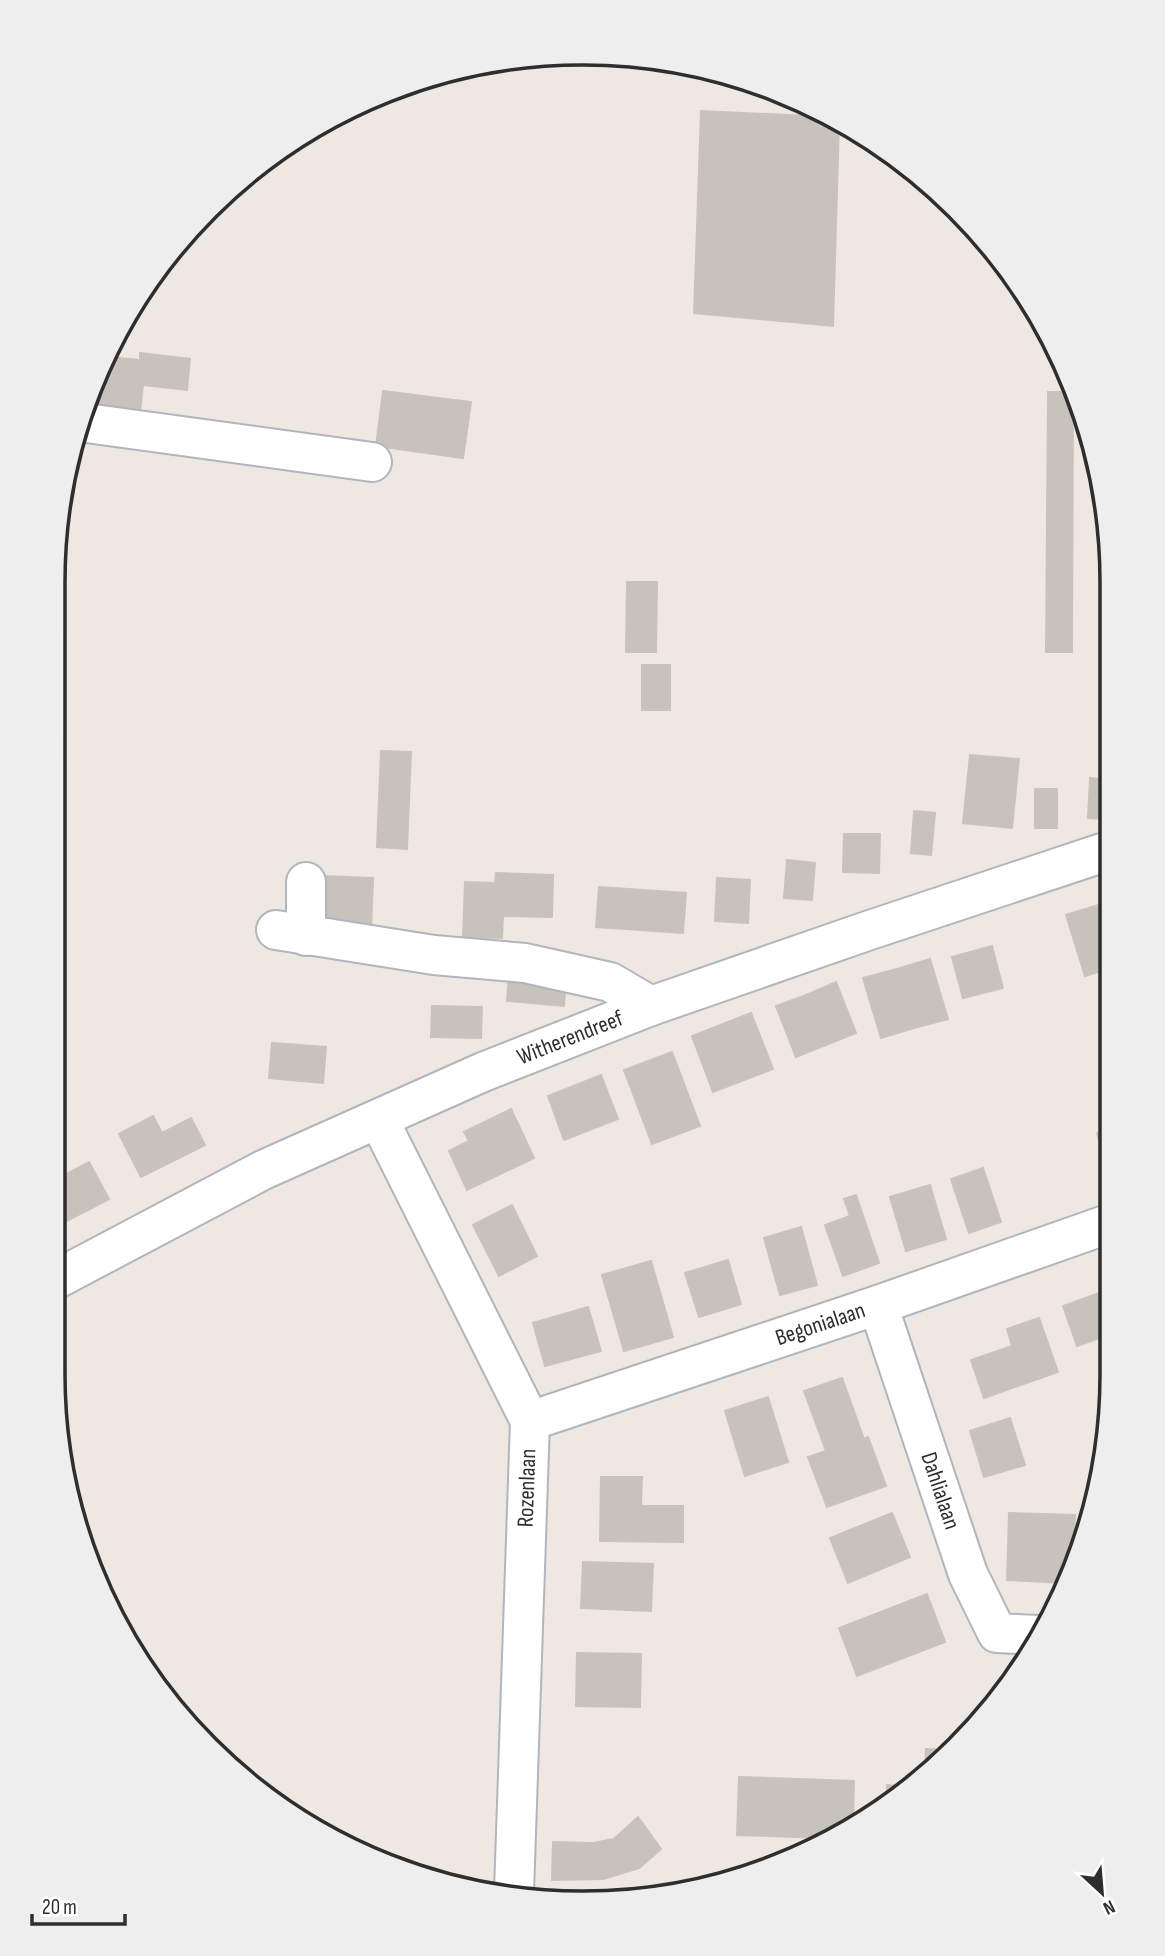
<svg xmlns="http://www.w3.org/2000/svg" width="1165" height="1956" font-family="'Sofia Sans Condensed',sans-serif">
<style>
.building{fill:#c8c2bc;stroke:#cac3ba;stroke-width:2}
.lines{fill:none;stroke-linecap:round;stroke-linejoin:round}
.minor-casing{stroke:#b1b5bd;stroke-width:42}
.minor{stroke:#fff;stroke-width:38}
.labels{text-anchor:middle;dominant-baseline:central;stroke-width:5;stroke-linejoin:round;paint-order:stroke}
.street-label{font-size:23px;fill:#2e2e2e;stroke:#fff}
.rim{fill:none;stroke:#2e2e2e;stroke-width:3.5}
</style>
<rect width="100%" height="100%" fill="#efe7e1"/>
<g class="building">
<polygon points="701,111 831,117 839,122 833,326 694,313"/>
<polygon points="140,353 190,359 187,390 143,385 139,420 81,412 108,357 140,360"/>
<polygon points="383,391 471,402 463,458 376,446"/>
<polygon points="1048,392 1072,392 1073,394 1072,652 1046,652"/>
<polygon points="627,582 657,582 656,652 626,652"/>
<rect x="642" y="665" width="28" height="45"/>
<polygon points="381,751 411,752 407,849 377,847"/>
<polygon points="970,755 1019,759 1012,828 963,823"/>
<polygon points="1090,778 1108,780 1106,819 1088,818"/>
<rect x="1035" y="789" width="22" height="39"/>
<polygon points="914,811 935,813 931,855 911,853"/>
<polygon points="844,834 880,834 879,873 843,872"/>
<polygon points="787,860 815,863 812,900 784,898"/>
<polygon points="496,873 553,875 552,917 503,916 502,938 463,937 465,882 495,883"/>
<polygon points="322,876 373,878 371,932 321,931"/>
<polygon points="717,878 750,880 748,923 715,921"/>
<polygon points="599,887 642,890 640,930 596,927"/>
<polygon points="642,890 686,893 683,933 640,930"/>
<polygon points="1111,901 1111,968 1085,976 1066,915"/>
<polygon points="992,946 1003,988 963,998 952,957"/>
<polygon points="930,959 948,1019 914,1028 897,969"/>
<polygon points="897,969 914,1028 881,1038 863,978"/>
<polygon points="509,974 566,979 564,1006 507,1001"/>
<polygon points="836,982 856,1033 826,1045 806,995"/>
<polygon points="806,995 826,1045 796,1057 776,1006"/>
<polygon points="432,1006 482,1007 481,1038 431,1037"/>
<polygon points="751,1013 773,1069 713,1092 692,1036"/>
<polygon points="272,1043 326,1047 323,1083 269,1078"/>
<polygon points="672,1052 700,1126 652,1144 624,1070"/>
<polygon points="601,1075 618,1119 564,1140 548,1096"/>
<polygon points="511,1109 534,1158 467,1190 449,1151 469,1141 464,1132"/>
<polygon points="153,1116 162,1133 191,1118 205,1145 141,1177 119,1134"/>
<polygon points="1111,1128 1111,1176 1110,1177 1097,1133"/>
<polygon points="89,1162 109,1199 53,1228 53,1181"/>
<polygon points="983,1168 1001,1222 969,1233 951,1179"/>
<polygon points="930,1185 946,1239 906,1251 890,1197"/>
<polygon points="856,1195 879,1263 843,1276 825,1225 850,1216 844,1199"/>
<polygon points="512,1205 537,1256 499,1276 473,1225"/>
<polygon points="801,1227 817,1285 780,1295 764,1238"/>
<polygon points="728,1260 741,1304 699,1317 685,1273"/>
<polygon points="651,1261 673,1337 624,1351 602,1275"/>
<polygon points="1111,1289 1111,1328 1099,1293"/>
<polygon points="1099,1293 1111,1334 1077,1346 1063,1306"/>
<polygon points="588,1307 601,1351 545,1366 533,1323"/>
<polygon points="1039,1318 1058,1372 984,1398 971,1360 1012,1346 1007,1329"/>
<polygon points="842,1378 864,1439 868,1437 886,1486 827,1507 808,1457 826,1451 804,1391"/>
<polygon points="768,1397 788,1462 745,1476 725,1411"/>
<polygon points="1010,1418 1025,1465 984,1477 970,1431"/>
<polygon points="601,1477 642,1477 641,1506 683,1506 683,1542 600,1541"/>
<polygon points="892,1513 910,1557 848,1583 830,1538"/>
<polygon points="1009,1513 1075,1515 1073,1567 1065,1583 1007,1580"/>
<polygon points="583,1562 653,1564 651,1611 581,1608"/>
<polygon points="927,1594 945,1642 857,1676 839,1628"/>
<polygon points="577,1653 641,1654 640,1707 576,1706"/>
<polygon points="926,1749 946,1750 925,1772"/>
<polygon points="739,1777 854,1781 853,1822 823,1838 737,1835"/>
<polygon points="887,1785 912,1787 905,1794 886,1804"/>
<polygon points="638,1817 661,1849 639,1868 603,1879 552,1880 553,1842 593,1843 614,1839"/>
</g>
<g class="lines">
<defs>
<g id="minor">
<polyline points="79,422 372,462"/>
<polyline points="306,882 306,936"/>
<polyline points="276,930 434,955 525,963 610,982 651,1006"/>
<polyline points="379,1120 530,1421 514,1892"/>
<path id="s1" d="M53 1281 263 1170 483 1072 651 1006 870 930 1111 850"/>
<path id="s2" d="M878 1305 968 1574 997 1633 1039 1635"/>
<path id="s3" d="M530 1421 878 1305 1111 1223"/>
</g>
</defs>
<use href="#minor" class="minor-casing"/>
<use href="#minor" class="minor"/>
</g>
<g class="labels">
<g class="street-label">
<text stroke="none"><textPath href="#s1" startOffset="572">Witherendreef</textPath></text>
<text stroke="none"><textPath href="#s3" startOffset="306">Begonialaan</textPath></text>
<text transform="translate(527 1488) rotate(-88)">Rozenlaan</text>
<text stroke="none"><textPath href="#s2" startOffset="196">Dahlialaan</textPath></text>
</g>
</g>
<path d="M0 0H1165V1956H0ZM582 65H583A517 517 0 0 1 1100 582V1374A517 517 0 0 1 583 1891H582A517 517 0 0 1 65 1374V582A517 517 0 0 1 582 65Z" fill="#eee" fill-rule="evenodd"/>
<path class="rim" d="M582 65H583A517 517 0 0 1 1100 582V1374A517 517 0 0 1 583 1891H582A517 517 0 0 1 65 1374V582A517 517 0 0 1 582 65Z"/>
<g transform="translate(1102 1893) rotate(154)" stroke="#ffffff" stroke-width="5" paint-order="stroke">
<path d="M0-5L12 26L0 18L-12 26Z" fill="#2e2e2e"/>
<text y="-10" font-size="19" font-weight="bold" text-anchor="middle" fill="#2e2e2e">N</text>
</g>
<path d="M32 1914v10h93v-10" fill="none" stroke="#2e2e2e" stroke-width="3.5"/>
<text x="42" y="1914" font-size="21" fill="#2e2e2e" stroke="#ffffff" stroke-width="5" paint-order="stroke">20 m</text>
</svg>
